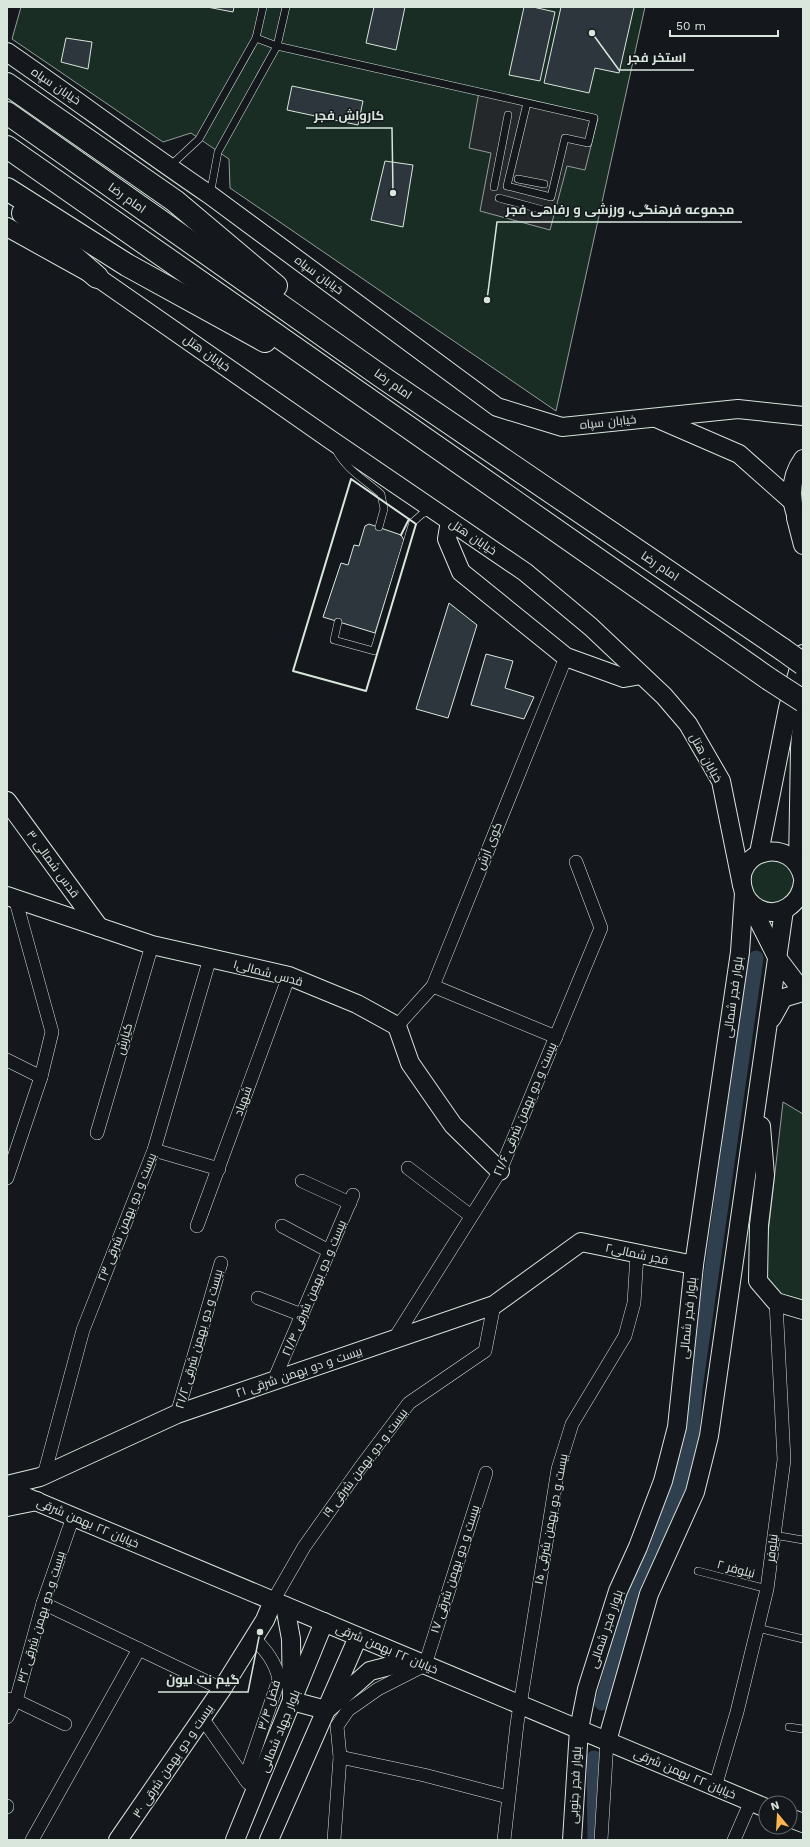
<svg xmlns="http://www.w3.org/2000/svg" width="810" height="1847" font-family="'Work Sans',Cairo,sans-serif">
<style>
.green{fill:#1a2d24;stroke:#939e99}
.parking{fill:#24282b;stroke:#939e99}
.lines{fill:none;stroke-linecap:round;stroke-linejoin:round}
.canal{stroke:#2f3f4d;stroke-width:15}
.building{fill:#2c363c;stroke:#d8e6dc}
.lane-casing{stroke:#d8e6dc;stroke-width:8}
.street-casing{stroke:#d8e6dc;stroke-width:14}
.secondary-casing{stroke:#d8e6dc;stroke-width:20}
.highway-casing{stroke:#d8e6dc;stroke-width:24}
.lane{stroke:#14181c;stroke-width:7}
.street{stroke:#14181c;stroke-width:13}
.secondary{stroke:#14181c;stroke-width:18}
.highway{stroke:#14181c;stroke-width:22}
.highway-bridge-casing{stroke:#d8e6dc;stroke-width:24;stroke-linecap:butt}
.highway-bridge{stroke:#14181c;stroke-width:22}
.wall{stroke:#d8e6dc;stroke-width:2}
.labels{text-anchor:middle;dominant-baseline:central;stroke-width:3;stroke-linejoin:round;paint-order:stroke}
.street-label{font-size:12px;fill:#d8e6dc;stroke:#14181c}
.leader{fill:none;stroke:#d8e6dc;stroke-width:1.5}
.callout-dot{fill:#d8e6dc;stroke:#14181c;stroke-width:1.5}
.callout-label{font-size:13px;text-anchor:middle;font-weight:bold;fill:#d8e6dc;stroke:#14181c;stroke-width:3;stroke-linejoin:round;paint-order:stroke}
</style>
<rect width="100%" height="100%" fill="#14181c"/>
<g class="green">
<polygon points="21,7 645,7 556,411 230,188 229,159 191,133 163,142 12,39"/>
<circle cx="772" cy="881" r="22"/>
<polygon points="783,1102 803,1114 803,1300 774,1292 763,1278"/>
</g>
<polygon class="parking" points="479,92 598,118 585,170 567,166 550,230 480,211 491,153 469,148"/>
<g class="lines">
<g class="canal">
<polyline points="602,1703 634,1593 679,1485 692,1433 695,1389 756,958"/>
<polyline points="594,1758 595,1840"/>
</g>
</g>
<g class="building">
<polygon points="207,7 234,7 233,12"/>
<polygon points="374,7 405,7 396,50 366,43"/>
<polygon points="524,7 533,7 555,12 540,81 509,75"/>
<polygon points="561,7 634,7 619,73 595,68 589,93 544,83"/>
<polygon points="66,38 92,42 88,69 61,62"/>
<polygon points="292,86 363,101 358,125 287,110"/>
<polygon points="385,161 413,165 403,227 371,220"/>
<polygon points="369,524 401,535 404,540 375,633 323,617 341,563 348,565 354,545 359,546 365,526"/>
<polygon points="449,603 477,625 448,718 416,709"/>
<polygon points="486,654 513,661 505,688 534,697 524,719 471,705"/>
</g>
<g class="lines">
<defs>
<g id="lane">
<polyline points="256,38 277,46 594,118 588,143 565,138 551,197 507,186 527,103"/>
<polyline points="170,166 199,139 256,38 263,7"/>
<polyline points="518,179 544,184"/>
<polyline points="494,187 508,115"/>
<polyline points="210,195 218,152 277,46 286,7"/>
<polyline points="499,198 543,210"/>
<path d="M335 448C345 469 364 479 381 494L384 509 379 527"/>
<polyline points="338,622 334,640 374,651 413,522 422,514 431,511"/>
<polyline points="774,1535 803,1540"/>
<polyline points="698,1571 767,1589"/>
<polyline points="757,1628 803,1639"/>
<polyline points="789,1727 803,1729"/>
</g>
<g id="street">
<polyline points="433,986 556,1037"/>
<polyline points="397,1026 433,986 566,657"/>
<polyline points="7,1060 41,1077"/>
<polyline points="97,1133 152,945"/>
<polyline points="154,1150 219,1169"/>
<polyline points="408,1168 471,1216"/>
<polyline points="7,1178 41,1077 52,1032 15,898"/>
<polyline points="302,1181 350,1203"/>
<polyline points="197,1226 289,976"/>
<polyline points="282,1226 329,1251"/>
<polyline points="258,1298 302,1315"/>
<polyline points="393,1341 500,1171 601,928 576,862"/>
<polyline points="274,1380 353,1195"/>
<polyline points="177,1414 221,1263"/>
<polyline points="44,1475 83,1330 154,1150 210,958"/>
<polyline points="273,1601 304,1547 360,1468 409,1403 485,1351 494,1305"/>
<polyline points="43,1603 222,1689"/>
<polyline points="7,1699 15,1700 65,1724"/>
<polyline points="7,1717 17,1697 43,1603 73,1517"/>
<polyline points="202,1718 248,1783"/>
<polyline points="340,1757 424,1775 508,1797"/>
<path d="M245 1779 279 1679C275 1661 266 1651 254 1638"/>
<polyline points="715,1787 737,1712 767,1589 784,1460 776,1302"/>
<polyline points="7,1806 7,1807"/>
<polyline points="32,1840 139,1649"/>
<polyline points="334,1840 340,1757 337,1726 348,1710 361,1701 378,1689 425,1665 486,1473"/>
<polyline points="504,1840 517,1724 558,1469 572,1424 625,1336 634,1303 637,1254"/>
<polyline points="601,1840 607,1741"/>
<polyline points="734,1840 751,1801"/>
</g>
<g id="secondary">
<path d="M7 52C75 99 142 149 210 195L497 407 562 427 738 409 803 416"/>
<polyline points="7,227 97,277 331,440 525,572 591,627 664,696 688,724 721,781 742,885"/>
<polyline points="656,418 739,454 792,501"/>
<path d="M803 459C788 480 789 507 803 528"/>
<polyline points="796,518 803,545"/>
<polyline points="450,521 447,539 461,572 566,657 624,678 641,675"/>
<polyline points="803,711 800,748 798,865 803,866"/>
<polyline points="7,801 99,927"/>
<polyline points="759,853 788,708 803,654"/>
<path d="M803 878C793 834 732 850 743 889 745 898 751 905 759 909 780 919 801 903 803 882"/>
<polyline points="7,896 152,945 289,976 357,1004 397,1026 410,1063 453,1125 500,1171"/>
<polyline points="749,902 778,959 803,992"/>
<polyline points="772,1018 783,998 803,992"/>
<polyline points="761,1126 765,1175 759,1225 758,1281 776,1302 803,1310"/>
<polyline points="7,1485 40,1477 177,1414 494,1305 581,1242 694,1265"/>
<polyline points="7,1489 766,1808"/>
<polyline points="7,1507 37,1501"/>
<polyline points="285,1606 291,1639 292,1701 326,1710 370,1671 413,1660"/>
<polyline points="607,1741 649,1594 695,1492 709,1436 784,910"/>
<polyline points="790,1818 803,1823"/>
<polyline points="118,1840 222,1689 265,1620 273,1601"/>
<polyline points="235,1840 324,1622"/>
<polyline points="269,1840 358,1637"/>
<polyline points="572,1840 579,1729 587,1689 618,1591 638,1547 663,1481 677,1427 694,1265 740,952 744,893"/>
</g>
<g id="highway">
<polyline points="7,84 175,201 276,286"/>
<polyline points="7,113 385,379 782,649"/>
<polyline points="7,147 769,679"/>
<polyline points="7,189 127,265 265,341"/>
<polyline points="23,213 97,277"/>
</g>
</defs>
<use href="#lane" class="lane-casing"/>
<use href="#street" class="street-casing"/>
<use href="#secondary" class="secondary-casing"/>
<use href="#highway" class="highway-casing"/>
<use href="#lane" class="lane"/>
<use href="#street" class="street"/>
<use href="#secondary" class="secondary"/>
<use href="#highway" class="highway"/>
<defs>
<g id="highway-bridge">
<polyline points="782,649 803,664"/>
<polyline points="769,679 803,701"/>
</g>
</defs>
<use href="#highway-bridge" class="highway-bridge-casing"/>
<use href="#highway-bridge" class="highway-bridge"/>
<g class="wall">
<polygon points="351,479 416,524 366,691 293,671"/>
<polyline points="401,535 409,519"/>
</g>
</g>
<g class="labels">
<g class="street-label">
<text transform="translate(56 86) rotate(34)">خیابان سپاه</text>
<text transform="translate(127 198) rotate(35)">امام رضا</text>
<text transform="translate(319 275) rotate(36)">خیابان سپاه</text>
<text transform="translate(207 353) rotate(35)">خیابان هتل</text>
<text transform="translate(393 384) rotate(35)">امام رضا</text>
<text transform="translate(608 422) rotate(-6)">خیابان سپاه</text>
<text transform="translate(473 537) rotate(34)">خیابان هتل</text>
<text transform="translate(660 566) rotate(34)">امام رضا</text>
<text transform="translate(706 758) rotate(61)">خیابان هتل</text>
<text transform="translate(489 846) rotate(-68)">کوی آرش</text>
<text transform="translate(53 864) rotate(54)">قدس شمالی ۳</text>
<text transform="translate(268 973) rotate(15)">قدس شمالی۱</text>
<text transform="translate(733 997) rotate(-82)">بلوار فجر شمالی</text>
<text transform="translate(124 1039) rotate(-74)">کیارش</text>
<text transform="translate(243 1101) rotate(-70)">شهیاد</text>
<text transform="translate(525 1109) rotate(-67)">بیست و دو بهمن شرقی ۲۱/۶</text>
<text transform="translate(127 1217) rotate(-68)">بیست و دو بهمن شرقی ۲۳</text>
<text transform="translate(637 1254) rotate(12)">فجر شمالی۲</text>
<text transform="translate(314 1288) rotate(-67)">بیست و دو بهمن شرقی ۲۱/۴</text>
<text transform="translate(688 1318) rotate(-84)">بلوار فجر شمالی</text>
<text transform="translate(199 1339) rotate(-74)">بیست و دو بهمن شرقی ۲۱/۲</text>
<text transform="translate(299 1372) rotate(-19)">بیست و دو بهمن شرقی ۲۱</text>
<text transform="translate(365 1463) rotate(-53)">بیست و دو بهمن شرقی ۱۹</text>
<text transform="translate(551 1519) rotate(-79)">بیست و دو بهمن شرقی ۱۵</text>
<text transform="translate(88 1523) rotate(23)">خیابان ۲۲ بهمن شرقی</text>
<text transform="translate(772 1548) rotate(-83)">نیلوفر</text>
<text transform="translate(455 1569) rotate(-72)">بیست و دو بهمن شرقی ۱۷</text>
<text transform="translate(736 1569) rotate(15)">نیلوفر ۲</text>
<text transform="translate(41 1617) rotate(-73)">بیست و دو بهمن شرقی ۳۲</text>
<text transform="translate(606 1629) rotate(-71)">بلوار فجر شمالی</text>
<text transform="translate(387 1649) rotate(23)">خیابان ۲۲ بهمن شرقی</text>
<text transform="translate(269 1705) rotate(-73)">فضل ۳/۴</text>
<text transform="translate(280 1731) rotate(-68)">بلوار جهاد شمالی</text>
<text transform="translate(173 1761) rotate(-56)">بیست و دو بهمن شرقی ۳۰</text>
<text transform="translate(685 1774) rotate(23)">خیابان ۲۲ بهمن شرقی</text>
<text transform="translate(575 1785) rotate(-87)">بلوار فجر جنوبی</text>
</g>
</g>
<path class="leader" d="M592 33L619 70H694M393 193L392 128H306M487 300L497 222H742M260 1632L248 1692H158"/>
<g class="callout-dot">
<circle cx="592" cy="33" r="4"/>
<circle cx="393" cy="193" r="4"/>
<circle cx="487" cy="300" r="4"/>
<circle cx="260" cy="1632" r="4"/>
</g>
<g class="callout-label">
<text x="657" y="62">استخر فجر</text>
<text x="349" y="120">کارواش فجر</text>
<text x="620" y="214">مجموعه فرهنگی، ورزشی و رفاهی فجر</text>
<text x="203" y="1684">گیم نت لیون</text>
</g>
<rect width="810" height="1847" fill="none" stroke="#d8e6dc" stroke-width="16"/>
<g transform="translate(778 1815) rotate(342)"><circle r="19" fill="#14181c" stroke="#626a69"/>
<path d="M0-3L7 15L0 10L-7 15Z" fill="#ffb74d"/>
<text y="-6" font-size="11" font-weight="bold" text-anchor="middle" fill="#d8e6dc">N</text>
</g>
<path d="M670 30v6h108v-6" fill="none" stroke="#d8e6dc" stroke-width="2"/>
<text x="676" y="30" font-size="12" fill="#d8e6dc" stroke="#14181c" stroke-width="3" paint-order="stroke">50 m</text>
</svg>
